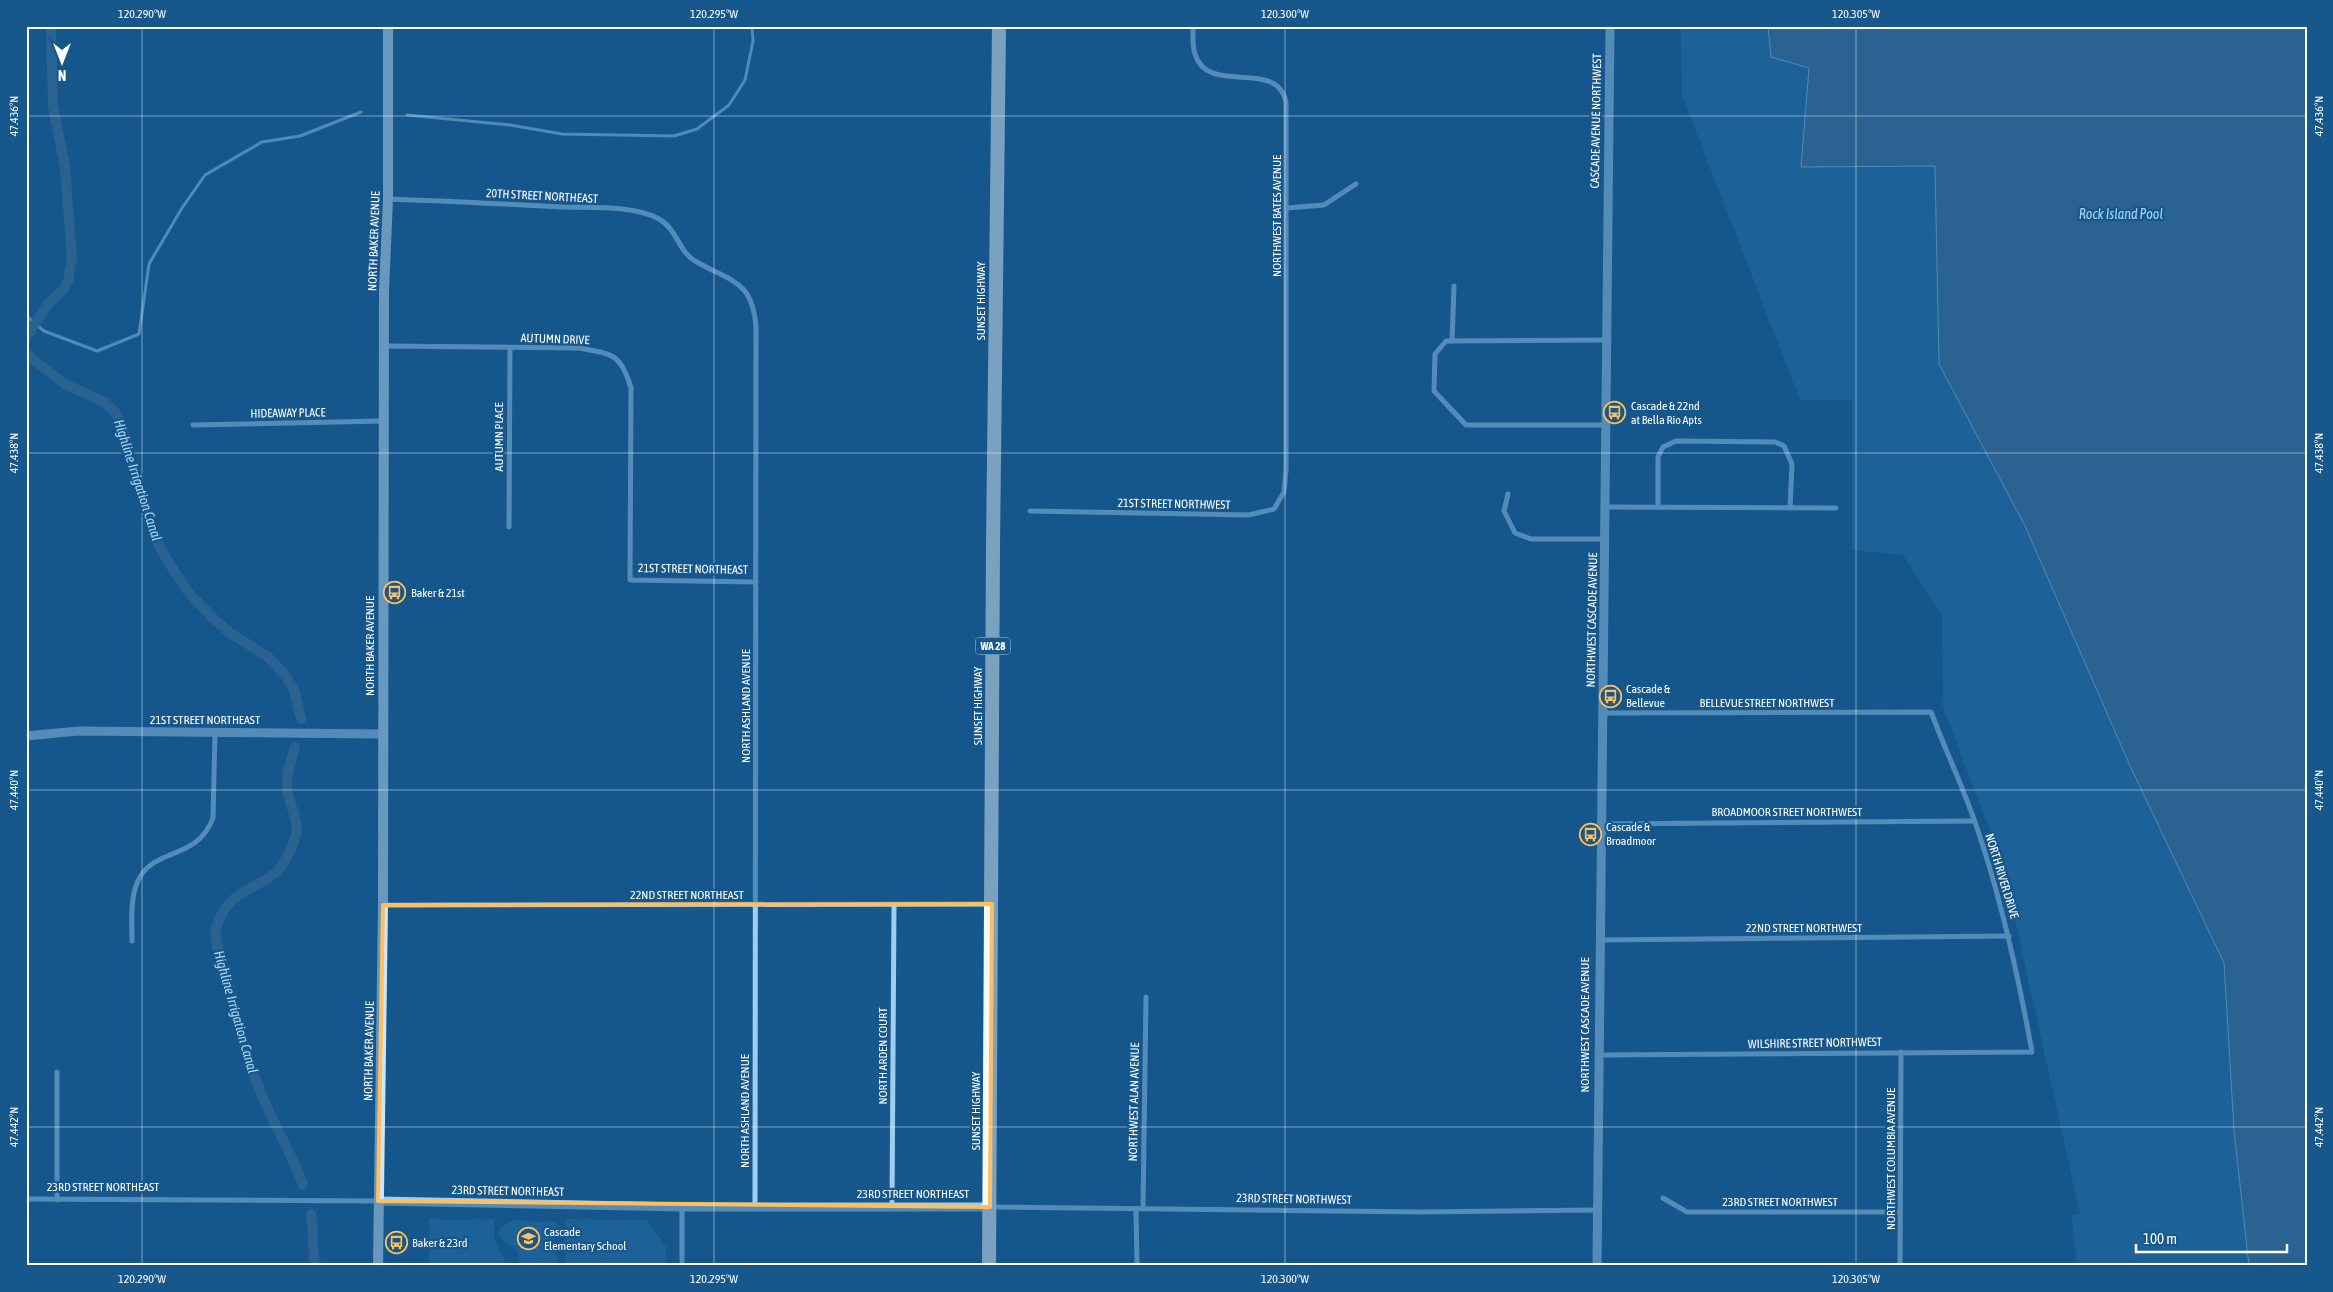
<svg xmlns="http://www.w3.org/2000/svg" width="2333" height="1292" font-family="'Asap Condensed',sans-serif">
<style>
.green{fill:#2570a9}
.water{fill:#447299;stroke:#92c9f2}
.lines{fill:none;stroke-linecap:round;stroke-linejoin:round}
.stream{stroke:#92c9f2;stroke-width:3}
.canal{stroke:#447299;stroke-width:10}
.minor{stroke:#a0cdef;stroke-width:5}
.tertiary{stroke:#a0cdef;stroke-width:9}
.secondary{stroke:#cee6fb;stroke-width:10}
.trunk{stroke:#f4faff;stroke-width:14}
.marked{fill:none;stroke:#ffbf5e;stroke-width:4;stroke-linejoin:round}
.ticks{fill:none;stroke:#fff;stroke-width:1;stroke-opacity:0.45}
.labels{text-anchor:middle;dominant-baseline:central;stroke-width:4.5;stroke-linejoin:round;paint-order:stroke}
.shield{fill:#16578c;stroke:#b9cddc;stroke-width:1}
.shield-label{font-size:11px;font-weight:bold;fill:#fff}
.street-label{font-size:12px;fill:#fff;stroke:#16578c}
.poi-label{font-size:12px;fill:#fff;stroke:#16578c;text-anchor:start}
.water-label{font-size:14px;font-style:italic;fill:#acd6f7;stroke:#16578c}
.neatline{fill:none;stroke:#fff;stroke-width:2}
.ticks-label{font-size:12px;text-anchor:middle;fill:#fff}
</style>
<rect width="100%" height="100%" fill="#16578c"/>
<g class="green">
<polygon points="1681,26 1768,26 1771,57 1809,68 1802,167 1935,165 1939,364 2025,526 2131,768 2224,963 2234,1130 2249,1266 2088,1266 2088,1264 2077,1263 2071,1214 2080,1214 2003,865 1943,707 1942,615 1903,555 1852,550 1852,400 1800,400 1682,95"/>
<polygon points="429,1218 443,1220 494,1219 494,1239 505,1261 505,1266 429,1266"/>
<polygon points="565,1219 647,1220 666,1247 666,1266 565,1266"/>
<path d="M513 1220C527 1220 540 1224 552 1221L559 1225 561 1230 553 1241V1253L558 1257V1266H520L518 1253 513 1246 506 1244 498 1234 500 1228Z"/>
</g>
<polygon class="water" points="1768,26 2307,26 2307,1266 2249,1266 2234,1130 2224,963 2131,768 2025,526 1939,364 1935,166 1801,167 1809,68 1771,57"/>
<g class="lines">
<g class="stream">
<polyline points="407,115 510,125 562,134 674,136 697,129 729,105 745,80 753,41 752,26"/>
<polyline points="26,316 44,331 97,351 139,334 149,264 182,208 205,175 262,142 300,136 361,112"/>
</g>
<g class="canal">
<polyline points="26,337 48,304 64,289 68,281 72,259 65,167 53,106 51,26"/>
<polyline points="26,354 65,384 104,402 115,412 122,425 130,459 156,540 167,560 189,593 213,618 230,633 268,657 284,674 294,689 301,719"/>
<path d="M295 747C291 761 286 773 287 787 288 804 301 822 295 838 292 849 283 867 274 874 251 891 230 892 218 922 211 940 222 959 226 977 236 1016 245 1055 261 1093 273 1124 292 1153 303 1185"/>
<path d="M311 1214C314 1231 311 1249 316 1266"/>
</g>
<g class="minor">
<path d="M388 199C446 201 504 204 562 207 590 208 635 205 659 219 677 229 679 252 695 261 731 282 753 280 756 328L755 1206"/>
<polyline points="1286,208 1324,205 1356,184"/>
<polyline points="1452,341 1454,286"/>
<path d="M385 346 579 348C613 354 621 354 631 388L630 580 756 582"/>
<polyline points="193,425 383,421"/>
<polyline points="1605,425 1466,425 1434,391 1435,354 1446,341 1606,340"/>
<polyline points="1508,494 1504,511 1515,533 1531,539 1605,539"/>
<polyline points="1605,507 1836,508"/>
<polyline points="1658,507 1658,457 1663,447 1676,441 1775,442 1784,446 1792,464 1790,508"/>
<path d="M1030 511 1249 515 1274 509 1284 492 1286 470V102C1276 57 1208 97 1195 54 1192 45 1193 35 1193 26"/>
<polyline points="509,527 510,348"/>
<polyline points="1601,824 1974,821"/>
<polyline points="383,905 990,904"/>
<polyline points="1599,940 2009,936"/>
<path d="M132 941C132 922 130 901 137 883 152 846 197 862 213 818L215 733"/>
<path d="M1598 1055 2032 1052C2018 974 2001 897 1975 822 1962 785 1945 749 1931 712L1603 713"/>
<polyline points="1663,1198 1687,1212 1900,1212"/>
<polyline points="26,1199 378,1201"/>
<polyline points="57,1200 57,1072"/>
<polyline points="892,1206 894,905"/>
<polyline points="991,1207 1421,1212 1597,1210"/>
<polyline points="1136,1208 1137,1266"/>
<polyline points="1143,1208 1146,997"/>
<polyline points="682,1266 682,1207"/>
<polyline points="1900,1266 1901,1052"/>
</g>
<g class="tertiary">
<polyline points="26,736 78,731 383,734"/>
<polyline points="378,1201 682,1207 990,1207"/>
<polyline points="1597,1266 1610,26"/>
</g>
<polyline class="secondary" points="378,1266 383,905 384,291 388,199 388,26"/>
<polyline class="trunk" points="989,1266 993,546 999,26"/>
</g>
<path d="M0 0H2333V1292H0ZM992 904 990 1207 378 1201 383 905Z" fill="#16578c" fill-opacity=".55" fill-rule="evenodd"/>
<path class="marked" d="M992 904 990 1207 378 1201 383 905Z"/>
<path class="ticks" d="M142 26V1266M714 26V1266M1285 26V1266M1856 26V1266M26 116H2307M26 453H2307M26 790H2307M26 1127H2307"/>
<defs>
<symbol id="bus-ring" viewBox="-11 -11 22 22"><circle r="9.5" fill="#16578c" stroke="#ffbf5e" stroke-width="1.5"/><path d="M-5-6H5V4H4V6H2V4H-2V6H-4V4H-5ZM-3.5-4V0h7V-4ZM-3.5 1.2v1.5H-2V1.2ZM2 1.2v1.5H3.5V1.2Z" fill="#ffbf5e"/></symbol>
<symbol id="school-ring" viewBox="-11 -11 22 22"><circle r="9.5" fill="#16578c" stroke="#ffbf5e" stroke-width="1.5"/><path d="M0-5L7-2L0 1L-7-2ZM-4 1L0 2.5L4 1V4Q0 6-4 4Z" fill="#ffbf5e"/></symbol>
</defs>
<g fill-rule="evenodd">
<use href="#bus-ring" x="1602" y="400" width="25" height="25"/>
<use href="#bus-ring" x="382" y="580" width="25" height="25"/>
<use href="#bus-ring" x="1598" y="684" width="25" height="25"/>
<use href="#bus-ring" x="1578" y="822" width="25" height="25"/>
<use href="#school-ring" x="516" y="1226" width="25" height="25"/>
<use href="#bus-ring" x="384" y="1230" width="25" height="25"/>
</g>
<g class="labels">
<rect class="shield" x="975.5" y="637.5" width="35" height="17" rx="4"/>
<g class="shield-label">
<text x="993" y="646">WA 28</text>
</g>
<g class="street-label">
<text transform="translate(1596 121) rotate(-89)">CASCADE AVENUE NORTHWEST</text>
<text transform="translate(542 196) rotate(3)">20TH STREET NORTHEAST</text>
<text transform="translate(1277 216) rotate(-90)">NORTHWEST BATES AVENUE</text>
<text transform="translate(374 241) rotate(-88)">NORTH BAKER AVENUE</text>
<text transform="translate(981 301) rotate(-90)">SUNSET HIGHWAY</text>
<text transform="translate(555 339) rotate(2)">AUTUMN DRIVE</text>
<text transform="translate(288 413) rotate(-1)">HIDEAWAY PLACE</text>
<text transform="translate(499 437) rotate(-90)">AUTUMN PLACE</text>
<text transform="translate(1174 504) rotate(1)">21ST STREET NORTHWEST</text>
<text transform="translate(693 569) rotate(1)">21ST STREET NORTHEAST</text>
<text transform="translate(1592 620) rotate(-89)">NORTHWEST CASCADE AVENUE</text>
<text transform="translate(370 646) rotate(-90)">NORTH BAKER AVENUE</text>
<text x="1767" y="703">BELLEVUE STREET NORTHWEST</text>
<text transform="translate(746 706) rotate(-90)">NORTH ASHLAND AVENUE</text>
<text transform="translate(978 706) rotate(-90)">SUNSET HIGHWAY</text>
<text x="205" y="720">21ST STREET NORTHEAST</text>
<text x="1787" y="812">BROADMOOR STREET NORTHWEST</text>
<text transform="translate(2002 876) rotate(73)">NORTH RIVER DRIVE</text>
<text x="687" y="895">22ND STREET NORTHEAST</text>
<text x="1804" y="928">22ND STREET NORTHWEST</text>
<text transform="translate(1585 1025) rotate(-90)">NORTHWEST CASCADE AVENUE</text>
<text transform="translate(1815 1043) rotate(-1)">WILSHIRE STREET NORTHWEST</text>
<text transform="translate(369 1051) rotate(-89)">NORTH BAKER AVENUE</text>
<text transform="translate(883 1056) rotate(-90)">NORTH ARDEN COURT</text>
<text transform="translate(1134 1102) rotate(-89)">NORTHWEST ALAN AVENUE</text>
<text transform="translate(745 1111) rotate(-90)">NORTH ASHLAND AVENUE</text>
<text transform="translate(976 1111) rotate(-90)">SUNSET HIGHWAY</text>
<text transform="translate(1891 1159) rotate(-90)">NORTHWEST COLUMBIA AVENUE</text>
<text x="103" y="1187">23RD STREET NORTHEAST</text>
<text transform="translate(508 1191) rotate(1)">23RD STREET NORTHEAST</text>
<text x="913" y="1194">23RD STREET NORTHEAST</text>
<text transform="translate(1294 1199) rotate(1)">23RD STREET NORTHWEST</text>
<text x="1780" y="1202">23RD STREET NORTHWEST</text>
</g>
<g class="poi-label">
<text x="1631" y="406">Cascade &amp; 22nd<tspan x="1631" dy="14">at Bella Rio Apts</tspan></text>
<text x="411" y="593">Baker &amp; 21st</text>
<text x="1626" y="689">Cascade &amp;<tspan x="1626" dy="14">Bellevue</tspan></text>
<text x="1606" y="827">Cascade &amp;<tspan x="1606" dy="14">Broadmoor</tspan></text>
<text x="544" y="1232">Cascade<tspan x="544" dy="14">Elementary School</tspan></text>
<text x="412" y="1243">Baker &amp; 23rd</text>
</g>
<g class="water-label">
<text x="2121" y="214">Rock Island Pool</text>
<text transform="translate(138 480) rotate(72)">Highline Irrigation Canal</text>
<text transform="translate(236 1012) rotate(74)">Highline Irrigation Canal</text>
</g>
</g>
<rect width="2333" height="1292" fill="none" stroke="#16578c" stroke-width="55"/>
<g transform="translate(62 62) rotate(180)" stroke="#16578c" stroke-width="4" paint-order="stroke">
<path d="M0-4L9 19L0 12L-9 19Z" fill="#ffffff"/>
<text y="-8" font-size="14" font-weight="bold" text-anchor="middle" fill="#ffffff">N</text>
</g>
<path d="M2136 1244v8h151v-8" fill="none" stroke="#ffffff" stroke-width="2.5"/>
<text x="2143" y="1244" font-size="15" fill="#ffffff" stroke="#16578c" stroke-width="4" paint-order="stroke">100 m</text>
<rect x="28" y="28" width="2278" height="1236" class="neatline"/>
<g class="ticks-label">
<text x="142" y="18">120.290°W</text>
<text x="714" y="18">120.295°W</text>
<text x="1285" y="18">120.300°W</text>
<text x="1856" y="18">120.305°W</text>
<text transform="translate(2319 116) rotate(-90)" y="4">47.436°N</text>
<text transform="translate(14 116) rotate(-90)" y="4">47.436°N</text>
<text transform="translate(2319 453) rotate(-90)" y="4">47.438°N</text>
<text transform="translate(14 453) rotate(-90)" y="4">47.438°N</text>
<text transform="translate(2319 790) rotate(-90)" y="4">47.440°N</text>
<text transform="translate(14 790) rotate(-90)" y="4">47.440°N</text>
<text transform="translate(2319 1127) rotate(-90)" y="4">47.442°N</text>
<text transform="translate(14 1127) rotate(-90)" y="4">47.442°N</text>
<text x="142" y="1283">120.290°W</text>
<text x="714" y="1283">120.295°W</text>
<text x="1285" y="1283">120.300°W</text>
<text x="1856" y="1283">120.305°W</text>
</g>
</svg>
